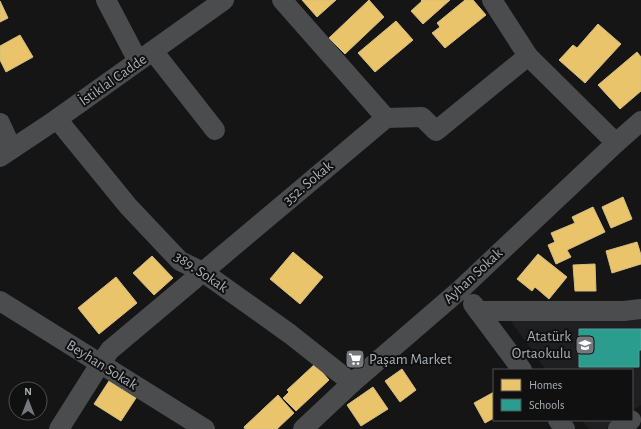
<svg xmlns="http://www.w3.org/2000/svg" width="641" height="429" font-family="'Alegreya Sans',sans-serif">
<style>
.built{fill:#1f1f21}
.homes{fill:#e9c46a;stroke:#d6be80}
.schools{fill:#2a9d8f;stroke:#50a29a}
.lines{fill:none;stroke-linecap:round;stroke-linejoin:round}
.minor{stroke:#4a4c4e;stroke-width:20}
.labels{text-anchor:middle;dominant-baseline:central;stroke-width:4;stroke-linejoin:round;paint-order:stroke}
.street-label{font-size:15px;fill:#a8afb5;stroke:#101011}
.poi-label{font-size:15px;fill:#a8afb5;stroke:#101011;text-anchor:end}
</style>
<rect width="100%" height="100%" fill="#151516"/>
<g class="built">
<polygon points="641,316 641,405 632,411 632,370 546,370 510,320"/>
<polygon points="582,420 619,420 606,429 589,429"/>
</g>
<g class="homes">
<polygon points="302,0 336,0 317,17"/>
<polygon points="369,0 384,17 345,54 329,38"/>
<polygon points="421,0 450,0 423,24 411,11 422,1"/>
<polygon points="465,0 473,0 486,15 445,48 432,33 440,27 437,23"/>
<polygon points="0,1 8,18 0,22"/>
<polygon points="396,21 413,40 375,72 358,53"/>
<polygon points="598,24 621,44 585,83 559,60 573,45 577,48"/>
<polygon points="20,35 33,57 6,72 0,60 0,46"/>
<polygon points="637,52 641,57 641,91 620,109 598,85"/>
<polygon points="623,197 632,219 611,228 602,207"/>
<polygon points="593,207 605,232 567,250 571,257 556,264 548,245 555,242 551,233 575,223 572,217"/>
<polygon points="637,242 641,255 641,264 612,273 606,251"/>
<polygon points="293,252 323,277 300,304 270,279"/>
<polygon points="538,254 567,277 549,299 535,287 532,291 517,279"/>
<polygon points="152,256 173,278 154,295 133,273"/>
<polygon points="595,264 596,291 575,291 573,265"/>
<polygon points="116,277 137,303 99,334 78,308"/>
<polygon points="315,364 329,380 296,411 283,398 289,392 287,390"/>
<polygon points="402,369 416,390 400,402 385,381"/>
<polygon points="109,381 136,398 121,421 94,404"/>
<polygon points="373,387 388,409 361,426 347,405"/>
<polygon points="494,392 494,418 485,423 474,403"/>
<polygon points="278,395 294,413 277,429 245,429 244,427"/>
</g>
<polygon class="schools" points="579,329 641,329 641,350 639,350 639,367 579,367"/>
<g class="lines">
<g class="minor">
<polyline points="106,0 138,61"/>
<polyline points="282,0 386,118"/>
<polyline points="492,0 528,56 616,143"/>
<polyline points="153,51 215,130"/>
<polyline points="57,119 128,206 180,261 203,272 290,334 352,383"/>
<polyline points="0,123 12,149"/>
<polyline points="0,157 57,119 224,0"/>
<polyline points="0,301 205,429"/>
<polyline points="473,304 522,370"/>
<polyline points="478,311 624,311 641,309"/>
<polyline points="558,420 565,429"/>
<polyline points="59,429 100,364 110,350 386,118 422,117 436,131 528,56"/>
<polyline points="303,429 352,383 461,289 616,143 641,121"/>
<polyline points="618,429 631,420"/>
</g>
</g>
<defs>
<symbol id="school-square" viewBox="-11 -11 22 22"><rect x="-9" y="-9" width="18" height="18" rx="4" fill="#75797d" stroke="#101011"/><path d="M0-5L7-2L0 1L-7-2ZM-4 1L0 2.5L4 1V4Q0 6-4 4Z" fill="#fff"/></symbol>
<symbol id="supermarket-square" viewBox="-11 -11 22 22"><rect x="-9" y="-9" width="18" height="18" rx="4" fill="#75797d" stroke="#101011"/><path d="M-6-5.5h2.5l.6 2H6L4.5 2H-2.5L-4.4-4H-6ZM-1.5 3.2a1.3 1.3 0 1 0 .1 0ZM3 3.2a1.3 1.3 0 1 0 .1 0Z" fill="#fff"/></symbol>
</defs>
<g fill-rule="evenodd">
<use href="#school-square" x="574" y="334" width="22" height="22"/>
<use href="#supermarket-square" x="344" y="348" width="22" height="22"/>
</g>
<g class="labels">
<g class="street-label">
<text transform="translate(113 80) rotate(-35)">İstiklal Cadde</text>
<text transform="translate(308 183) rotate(-40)">352. Sokak</text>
<text transform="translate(201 272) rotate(34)">389. Sokak</text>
<text transform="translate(473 276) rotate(-43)">Ayhan Sokak</text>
<text transform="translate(102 365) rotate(32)">Beyhan Sokak</text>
</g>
<g class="poi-label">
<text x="571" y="336">Atatürk<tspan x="571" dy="17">Ortaokulu</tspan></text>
<text x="369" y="359" text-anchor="start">Paşam Market</text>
</g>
</g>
<rect x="493" y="369" width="140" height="52" fill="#101011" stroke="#4d5053"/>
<rect x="501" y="379" width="20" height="12" fill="#e9c46a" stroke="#4d5053"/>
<text x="529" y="389" font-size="12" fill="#a8afb5">Homes</text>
<rect x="501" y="399" width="20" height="12" fill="#2a9d8f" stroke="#4d5053"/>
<text x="529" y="409" font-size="12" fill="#a8afb5">Schools</text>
<g transform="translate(28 401)"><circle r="19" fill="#101011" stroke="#4d5053"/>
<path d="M0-3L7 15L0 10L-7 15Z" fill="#75797d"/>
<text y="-6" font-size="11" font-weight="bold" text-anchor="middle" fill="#a8afb5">N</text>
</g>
</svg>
